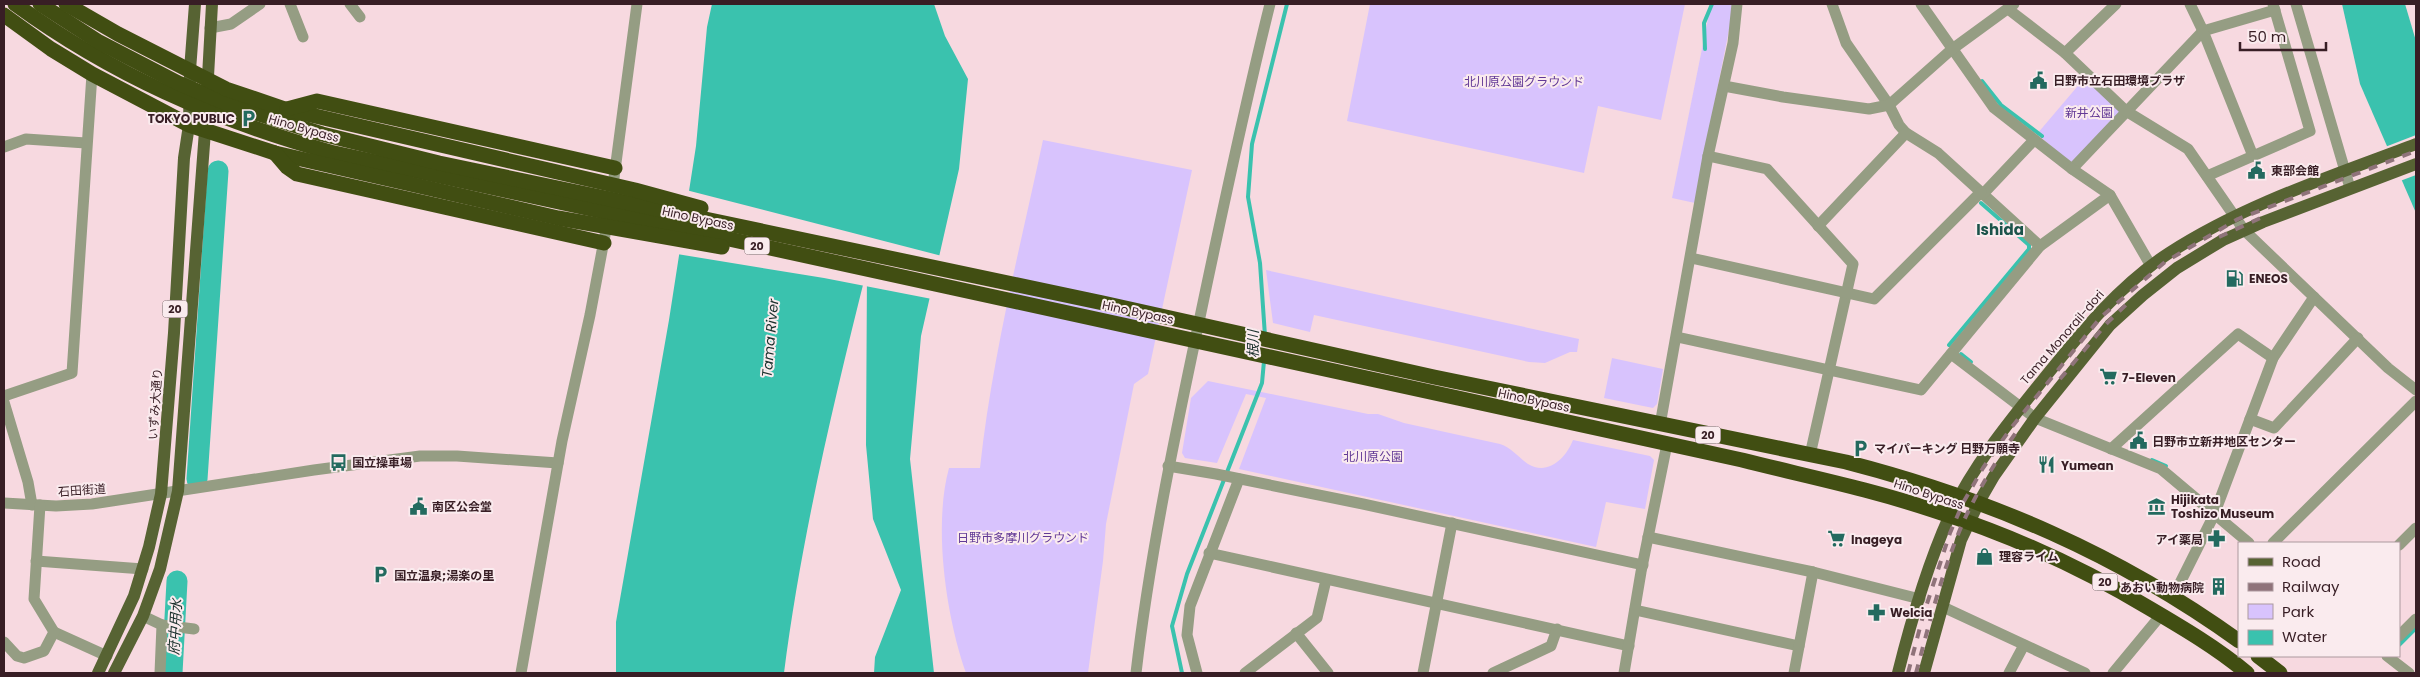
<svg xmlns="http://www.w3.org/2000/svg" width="2420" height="677" font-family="Poppins,'Noto Sans JP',sans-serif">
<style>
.green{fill:#d8c3fd}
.water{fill:#3ac2ae}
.pier{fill:#f7d9e0}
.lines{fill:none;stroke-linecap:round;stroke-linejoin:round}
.stream{stroke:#3ac2ae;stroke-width:4}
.river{stroke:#3ac2ae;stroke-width:21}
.minor{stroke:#959d83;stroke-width:11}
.major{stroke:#576333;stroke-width:12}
.highway{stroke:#414e12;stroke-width:15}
.rail{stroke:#8f737a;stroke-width:4;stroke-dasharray:9 9;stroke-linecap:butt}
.labels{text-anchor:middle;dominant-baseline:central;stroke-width:4;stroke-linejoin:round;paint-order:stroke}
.shield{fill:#faebee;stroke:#725c61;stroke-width:1}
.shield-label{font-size:11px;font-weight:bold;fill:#381e25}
.poi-label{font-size:12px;font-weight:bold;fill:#381e25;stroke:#faebee;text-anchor:start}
.park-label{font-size:12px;fill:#623996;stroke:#faebee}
.street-label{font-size:12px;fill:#381e25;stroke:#faebee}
.water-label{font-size:14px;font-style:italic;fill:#1a302c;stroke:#faebee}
.quarter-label{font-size:15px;font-weight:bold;fill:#1b534a;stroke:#faebee}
</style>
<rect width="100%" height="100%" fill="#f7d9e0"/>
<g class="green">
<polygon points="1370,4 1685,4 1661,120 1598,106 1584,173 1347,121"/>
<polygon points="1711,4 1734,4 1695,203 1672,198"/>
<polygon points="2088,74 2126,111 2072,164 2037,134"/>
<path d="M1043 140 1192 170 1148 374 1134 384 1106 524 1103 561 1088 673H966C946 616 933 526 949 468H980C992 357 1020 248 1043 140Z"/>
<polygon points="1266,270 1579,339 1577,352 1570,352 1545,363 1529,362 1314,315 1310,332 1273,323"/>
<polygon points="1612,358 1663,369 1657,404 1653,408 1604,398"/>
<path d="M1208 381 1368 414H1378L1404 423 1500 444C1512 448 1518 457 1528 464 1548 476 1566 458 1573 440L1650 456 1654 460 1645 509 1606 502 1596 547 1239 469 1266 398 1246 394 1217 463 1185 458 1182 453 1191 398Z"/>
</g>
<g class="water">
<path d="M712 4H934L945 36 968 79 959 169 921 336 910 459 934 673H874L875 657 901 590 873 519 866 445 867 269C834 400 801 539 784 673H616V622L669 320 696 146 707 27Z"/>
<polygon points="2342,4 2405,4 2416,41 2416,213 2360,84"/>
</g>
<g class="pier">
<polygon points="2416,135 2416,175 2400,181 2385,147"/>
<polygon points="686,190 942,256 932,299 824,278 677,254"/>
</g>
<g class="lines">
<g class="stream">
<polyline points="1705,49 1704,23 1712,4"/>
<polyline points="1982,81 2001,105 2042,136"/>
<polyline points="1265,336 1260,263 1248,197 1252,144 1287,4"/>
<polyline points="1949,345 2029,249 2029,245 1981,203"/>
<polyline points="1961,354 1971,362"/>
<polyline points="2152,460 2166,466"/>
<polyline points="2399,645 2416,628"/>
<polyline points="1182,673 1172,626 1187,574 1262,383 1264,361"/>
</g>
<g class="river">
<polyline points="197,479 218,171"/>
<polyline points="172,673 177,581"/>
</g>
<g class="minor">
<polyline points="290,4 303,37"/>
<polyline points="350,4 360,17"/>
<polyline points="1832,4 1846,43 1889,105 1899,125 1906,133 1938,153 2040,246"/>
<polyline points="1921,4 1994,108 2072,169 2203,31 2275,10"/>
<polyline points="2190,4 2203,31 2253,156 2310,131 2273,4"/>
<polyline points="2296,4 2350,188"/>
<polyline points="2008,9 2065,53 2126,111 2188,149 2244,230 2388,368 2416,390"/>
<polyline points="210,28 231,24 260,4"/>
<polyline points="2065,53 2116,4"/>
<polyline points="1724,86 1783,97 1869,109 1889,105 1951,50 2014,4"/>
<polyline points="4,147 26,139 86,143"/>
<polyline points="1708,156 1767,169 1853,264 1810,455"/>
<polyline points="2207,176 2253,156"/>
<polyline points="612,193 637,4"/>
<polyline points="1983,194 2034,140"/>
<polyline points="2110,195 2151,266"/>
<polyline points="1818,226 1906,133"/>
<polyline points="1691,258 1874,299 1981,192"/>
<polyline points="1677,337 1921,390 2040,246 2110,195 2072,169"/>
<polyline points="1951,354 2035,418 2161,469 2249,543"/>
<polyline points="4,396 72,373 92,74"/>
<polyline points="4,402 28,482 32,505"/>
<polyline points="2250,419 2274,428 2358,338"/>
<polyline points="1660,425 1708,156 1733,43 1737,4"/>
<polyline points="2111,449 2238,334 2273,358"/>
<polyline points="1168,466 1216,474 1363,504 1643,565"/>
<polyline points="4,503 56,506 92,504 314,470 420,456 457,456 558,463"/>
<polyline points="1648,537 1813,572 1920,599"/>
<polyline points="2273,543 2416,401"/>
<polyline points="2399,545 2416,528"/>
<polyline points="1209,553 1629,646"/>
<polyline points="36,561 143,569"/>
<polyline points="2173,597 2214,515 2273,358 2314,297"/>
<polyline points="1943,607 2085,673"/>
<polyline points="1635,610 1799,646"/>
<polyline points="143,616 162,625 160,673"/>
<polyline points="162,625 194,629"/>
<polyline points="54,632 107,656"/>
<polyline points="1296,633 1328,673"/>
<polyline points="2399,636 2416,619"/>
<polyline points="4,642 17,656 24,658 44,651 54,632 34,599 40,505"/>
<polyline points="2387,656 2409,673"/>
<polyline points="521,673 562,441 590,315 608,219"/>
<path d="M1136 673C1150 553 1175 435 1200 317 1222 212 1244 108 1270 4"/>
<polyline points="1197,673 1187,635 1190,606 1239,479"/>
<polyline points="1245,673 1317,618 1326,580"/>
<polyline points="1423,673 1452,523"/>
<polyline points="1493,673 1551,646 1557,629"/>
<polyline points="1624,673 1641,572 1667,444"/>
<polyline points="1794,673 1813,572"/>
<polyline points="2009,673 2024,645"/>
<polyline points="2113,673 2161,615"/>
</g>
<g class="major">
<polyline points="98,673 134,596 149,547 161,494 174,333 184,158 189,125 190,70 195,4"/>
<polyline points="114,673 143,616 160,569 178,491 205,131 212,4"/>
<path d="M1898 673C1911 621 1927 566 1949 517 1972 467 2008 423 2042 381 2080 334 2118 286 2169 253 2245 204 2332 176 2416 144"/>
<polyline points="1924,673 1961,540 1979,502 1994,476 2035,418 2110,325 2143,295 2177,268 2223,240 2263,222 2416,164"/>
</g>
<g class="highway">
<path d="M15 4C113 75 213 119 330 152L1742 460C1805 476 1870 489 1932 510 2008 534 2081 567 2149 608 2183 628 2217 648 2247 673"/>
<path d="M40 4 99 42 178 83 228 104 322 134 439 163 1103 303 1434 377 1846 462C1990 499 2118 554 2239 641"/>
<polyline points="66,4 118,34 226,89 285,109 635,190 701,208"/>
<polyline points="4,15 51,49 92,74 189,125 275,153 432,189 558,218 722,247"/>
<polyline points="287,109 317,101 615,168"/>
<polyline points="275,153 287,167 297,174 604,243"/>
<polyline points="2258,656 2280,673"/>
</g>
<g class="rail">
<polyline points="2219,237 2267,215"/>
<polyline points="2060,379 2107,323 2132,299"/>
<polyline points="1908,673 1923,616 1950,533 1963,503 1983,468 2011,428 2101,317 2165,262 2238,219 2416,151"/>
<path d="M1916 673C1930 621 1946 554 1971 506 1984 480 2000 455 2017 431"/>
</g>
</g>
<defs>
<symbol id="civic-bare" viewBox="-9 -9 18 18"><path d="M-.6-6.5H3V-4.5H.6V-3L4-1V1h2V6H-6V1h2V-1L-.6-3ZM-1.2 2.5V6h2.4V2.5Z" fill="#236a5f" stroke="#faebee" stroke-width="2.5" paint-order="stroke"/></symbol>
<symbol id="parking-bare" viewBox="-9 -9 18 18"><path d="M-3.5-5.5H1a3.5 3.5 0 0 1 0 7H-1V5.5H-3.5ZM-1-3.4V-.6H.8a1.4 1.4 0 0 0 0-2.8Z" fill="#236a5f" stroke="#faebee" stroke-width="2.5" paint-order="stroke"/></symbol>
<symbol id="fuel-bare" viewBox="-9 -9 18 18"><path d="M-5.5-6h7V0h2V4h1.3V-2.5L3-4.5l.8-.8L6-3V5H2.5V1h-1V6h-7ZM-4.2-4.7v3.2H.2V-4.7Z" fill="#236a5f" stroke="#faebee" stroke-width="2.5" paint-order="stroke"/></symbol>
<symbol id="supermarket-bare" viewBox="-9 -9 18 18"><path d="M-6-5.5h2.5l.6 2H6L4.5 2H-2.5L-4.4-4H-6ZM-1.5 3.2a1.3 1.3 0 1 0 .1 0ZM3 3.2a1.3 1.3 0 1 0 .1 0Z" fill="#236a5f" stroke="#faebee" stroke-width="2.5" paint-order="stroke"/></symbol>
<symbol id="bus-bare" viewBox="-9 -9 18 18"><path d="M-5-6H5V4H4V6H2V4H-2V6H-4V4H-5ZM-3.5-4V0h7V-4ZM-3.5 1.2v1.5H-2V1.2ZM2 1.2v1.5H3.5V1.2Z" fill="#236a5f" stroke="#faebee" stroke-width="2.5" paint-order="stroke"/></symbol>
<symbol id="restaurant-bare" viewBox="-9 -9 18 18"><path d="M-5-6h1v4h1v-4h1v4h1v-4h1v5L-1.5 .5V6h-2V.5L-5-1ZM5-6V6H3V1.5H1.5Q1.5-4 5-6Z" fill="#236a5f" stroke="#faebee" stroke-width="2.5" paint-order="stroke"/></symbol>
<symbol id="museum-bare" viewBox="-9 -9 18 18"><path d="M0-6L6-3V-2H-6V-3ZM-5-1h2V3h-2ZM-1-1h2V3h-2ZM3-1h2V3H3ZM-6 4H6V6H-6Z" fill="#236a5f" stroke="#faebee" stroke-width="2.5" paint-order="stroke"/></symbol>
<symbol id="pharmacy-bare" viewBox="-9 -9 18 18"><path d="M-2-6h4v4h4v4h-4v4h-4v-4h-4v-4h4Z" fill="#236a5f" stroke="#faebee" stroke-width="2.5" paint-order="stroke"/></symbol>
<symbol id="shop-bare" viewBox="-9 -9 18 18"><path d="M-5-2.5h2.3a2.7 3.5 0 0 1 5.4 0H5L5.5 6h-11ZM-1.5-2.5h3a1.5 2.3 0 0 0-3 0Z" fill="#236a5f" stroke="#faebee" stroke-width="2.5" paint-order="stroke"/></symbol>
<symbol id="building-bare" viewBox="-9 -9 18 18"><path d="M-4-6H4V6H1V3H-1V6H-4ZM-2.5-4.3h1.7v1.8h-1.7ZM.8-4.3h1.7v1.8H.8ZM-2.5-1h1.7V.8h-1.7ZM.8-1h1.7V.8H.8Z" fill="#236a5f" stroke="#faebee" stroke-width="2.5" paint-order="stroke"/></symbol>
</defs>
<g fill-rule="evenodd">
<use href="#civic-bare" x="2026" y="68" width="25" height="25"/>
<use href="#parking-bare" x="236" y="106" width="25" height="25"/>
<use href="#civic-bare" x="2244" y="158" width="25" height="25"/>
<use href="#fuel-bare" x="2222" y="266" width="25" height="25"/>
<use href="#supermarket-bare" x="2096" y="364" width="25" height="25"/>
<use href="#civic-bare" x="2126" y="428" width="25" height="25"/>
<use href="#parking-bare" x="1848" y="436" width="25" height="25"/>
<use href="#bus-bare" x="326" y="450" width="25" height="25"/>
<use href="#restaurant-bare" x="2034" y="452" width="25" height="25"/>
<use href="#civic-bare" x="406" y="494" width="25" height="25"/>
<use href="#museum-bare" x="2144" y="494" width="25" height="25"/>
<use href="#supermarket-bare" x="1824" y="526" width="25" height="25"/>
<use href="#pharmacy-bare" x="2204" y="526" width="25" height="25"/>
<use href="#shop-bare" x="1972" y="544" width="25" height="25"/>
<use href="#parking-bare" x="368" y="562" width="25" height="25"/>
<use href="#building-bare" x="2206" y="574" width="25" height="25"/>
<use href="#pharmacy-bare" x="1864" y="600" width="25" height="25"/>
</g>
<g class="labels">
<g class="shield">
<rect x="744.5" y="237.5" width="25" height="17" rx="4"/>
<rect x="162.5" y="300.5" width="25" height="17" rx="4"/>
<rect x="1695.5" y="426.5" width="25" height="17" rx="4"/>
<rect x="2092.5" y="573.5" width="25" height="17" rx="4"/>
</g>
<g class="shield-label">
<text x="757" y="246">20</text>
<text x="175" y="309">20</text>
<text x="1708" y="435">20</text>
<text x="2105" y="582">20</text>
</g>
<g class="poi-label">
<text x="2053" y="80">日野市立石田環境プラザ</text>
<text x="235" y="118" text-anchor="end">TOKYO PUBLIC</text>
<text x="2271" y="170">東部会館</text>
<text x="2249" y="278">ENEOS</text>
<text x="2122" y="377">7-Eleven</text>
<text x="2152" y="441">日野市立新井地区センター</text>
<text x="1874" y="448">マイパーキング 日野万願寺</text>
<text x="352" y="462">国立操車場</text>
<text x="2061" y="465">Yumean</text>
<text x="2171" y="499">Hijikata<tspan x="2171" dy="14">Toshizo Museum</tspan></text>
<text x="432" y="506">南区公会堂</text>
<text x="1851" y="539">Inageya</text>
<text x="2203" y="539" text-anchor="end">アイ薬局</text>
<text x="1999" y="556">理容ライム</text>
<text x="394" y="575">国立温泉;湯楽の里</text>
<text x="2204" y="587" text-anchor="end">あおい動物病院</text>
<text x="1890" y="612">Welcia</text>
</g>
<g class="park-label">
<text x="1524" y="81">北川原公園グラウンド</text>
<text x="2089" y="112">新井公園</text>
<text x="1373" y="456">北川原公園</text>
<text x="1023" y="537">日野市多摩川グラウンド</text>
</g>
<g class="street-label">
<text transform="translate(304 128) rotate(16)">Hino Bypass</text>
<text transform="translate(698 218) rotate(12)">Hino Bypass</text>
<text transform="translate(1138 312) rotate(12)">Hino Bypass</text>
<text transform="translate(2062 337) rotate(-49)">Tama Monorail-dori</text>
<text transform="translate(1534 400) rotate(12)">Hino Bypass</text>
<text transform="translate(155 404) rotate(-86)">いずみ大通り</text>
<text transform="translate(82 490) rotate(-4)">石田街道</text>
<text transform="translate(1929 494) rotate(18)">Hino Bypass</text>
</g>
<g class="water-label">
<text transform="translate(770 338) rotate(-85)">Tama River</text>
<text transform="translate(1253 344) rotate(-90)">根川</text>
<text transform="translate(175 627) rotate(-87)">府中用水</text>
</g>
<g class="quarter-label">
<text x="2000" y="229">Ishida</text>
</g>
</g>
<rect width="2420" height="677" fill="none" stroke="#381e25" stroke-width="10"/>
<rect x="2238" y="542" width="162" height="115" fill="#faebee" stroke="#ac999e"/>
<rect x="2248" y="558" width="25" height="8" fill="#576333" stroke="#ac999e"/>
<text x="2282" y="567" font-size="15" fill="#381e25">Road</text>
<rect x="2248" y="583" width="25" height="8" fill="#8f737a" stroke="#ac999e"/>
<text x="2282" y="592" font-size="15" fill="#381e25">Railway</text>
<rect x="2248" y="604" width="25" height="15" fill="#d8c3fd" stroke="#ac999e"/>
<text x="2282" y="617" font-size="15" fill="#381e25">Park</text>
<rect x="2248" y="630" width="25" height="15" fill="#3ac2ae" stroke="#ac999e"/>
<text x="2282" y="642" font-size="15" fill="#381e25">Water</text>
<path d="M2240 42v8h86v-8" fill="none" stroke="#381e25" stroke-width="2.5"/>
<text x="2248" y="42" font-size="15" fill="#381e25" stroke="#faebee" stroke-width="4" paint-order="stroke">50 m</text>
</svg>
